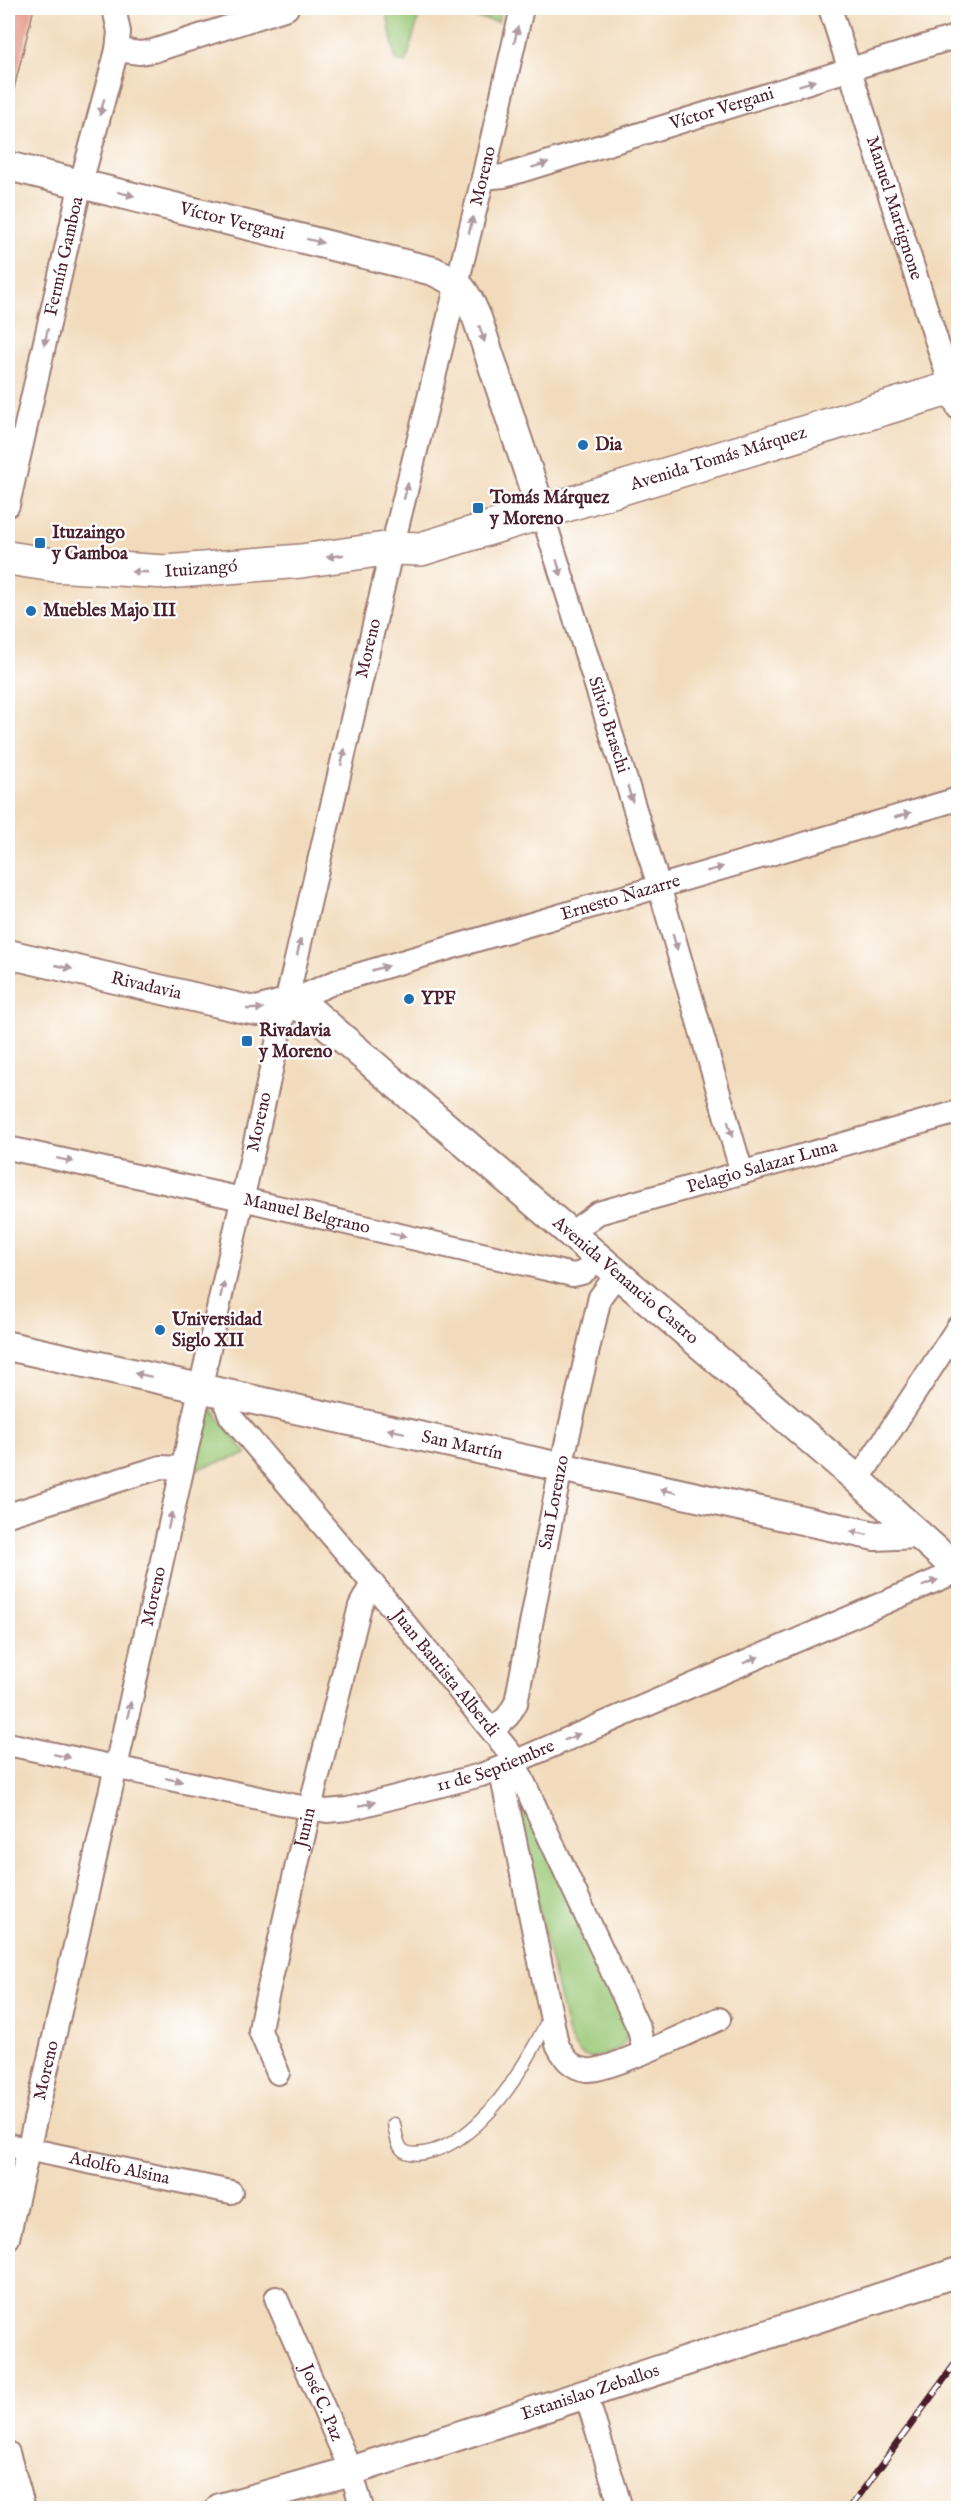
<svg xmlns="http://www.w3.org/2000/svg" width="966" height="2516" font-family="'IM FELL English',serif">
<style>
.green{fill:#9ac876;stroke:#727450;stroke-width:1.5}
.building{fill:#e18d79}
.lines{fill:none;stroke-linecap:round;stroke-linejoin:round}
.service-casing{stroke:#9e7d74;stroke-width:15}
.minor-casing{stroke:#9e7d74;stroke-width:26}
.tertiary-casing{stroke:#9e7d74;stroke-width:32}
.secondary-casing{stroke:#9e7d74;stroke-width:36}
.service{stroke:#fff;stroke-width:12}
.minor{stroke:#fff;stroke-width:22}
.tertiary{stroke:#fff;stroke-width:28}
.secondary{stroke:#fff;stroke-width:33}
.rail-casing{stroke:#4a1f2b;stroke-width:7}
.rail{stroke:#fff;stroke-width:4.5;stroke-dasharray:14;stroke-linecap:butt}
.oneway{fill:#ae9aa0}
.poi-dot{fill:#1f6fb2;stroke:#fff;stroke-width:2}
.labels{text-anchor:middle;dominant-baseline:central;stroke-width:4.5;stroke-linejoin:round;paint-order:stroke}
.street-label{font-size:18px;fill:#4a1f2b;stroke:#fff}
.poi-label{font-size:18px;font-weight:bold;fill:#4a1f2b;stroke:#fff;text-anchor:start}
</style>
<rect width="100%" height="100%" fill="#fff"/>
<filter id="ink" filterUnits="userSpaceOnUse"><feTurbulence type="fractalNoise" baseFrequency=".0167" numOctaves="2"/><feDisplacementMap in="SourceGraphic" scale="12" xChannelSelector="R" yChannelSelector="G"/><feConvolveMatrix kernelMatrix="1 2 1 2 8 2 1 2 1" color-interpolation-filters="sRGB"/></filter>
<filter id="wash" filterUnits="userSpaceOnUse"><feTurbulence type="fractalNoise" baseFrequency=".008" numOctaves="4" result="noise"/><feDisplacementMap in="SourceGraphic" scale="24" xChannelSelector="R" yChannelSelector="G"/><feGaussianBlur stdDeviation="1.35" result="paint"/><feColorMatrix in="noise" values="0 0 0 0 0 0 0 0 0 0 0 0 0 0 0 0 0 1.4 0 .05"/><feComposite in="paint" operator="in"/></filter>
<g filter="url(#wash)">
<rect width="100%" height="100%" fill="#f2dbbc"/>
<g class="green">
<polygon points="386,8 421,8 406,63 396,61"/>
<polygon points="431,8 501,8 498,22"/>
<polygon points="207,1403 247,1454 193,1470"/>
<path d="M516 1795 521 1796 629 2031C627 2035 626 2041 623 2044 616 2053 593 2061 582 2055 575 2051 572 2042 568 2035L514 1802Z"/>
</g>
<g id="blocks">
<polygon class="building" points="8,8 34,8 8,112"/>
</g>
</g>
<g filter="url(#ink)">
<use href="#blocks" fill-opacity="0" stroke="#9e7d74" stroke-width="1.5"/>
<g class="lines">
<defs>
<path id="service" d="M394 2124C398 2145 398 2157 424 2153 481 2144 526 2065 549 2018"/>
<g id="minor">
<path id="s1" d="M830 8 958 408"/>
<polyline points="117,50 140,53 153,51 287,8"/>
<path id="s2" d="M483 178 504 176 958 36"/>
<path id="s3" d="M8 505 81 183 117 50 119 32 114 8"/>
<path id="s4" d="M542 513 659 886 742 1173"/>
<path id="s5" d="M286 1003 340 980 958 799"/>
<path id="s6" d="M8 1148 242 1199 573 1275 582 1273 601 1258"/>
<path id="s7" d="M571 1233 598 1213 958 1112"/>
<path id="s8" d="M227 1394 226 1405 231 1417 372 1583 510 1753 639 2029 644 2051"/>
<polyline points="858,1480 958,1327"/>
<polyline points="8,1515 161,1467 181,1468"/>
<path id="s9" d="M493 1730 508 1716 516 1703 561 1467 600 1297 618 1273"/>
<path id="s10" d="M8 1744 291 1805 327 1811 348 1809 481 1775 505 1766 958 1571"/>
<path d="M500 1768 557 2044C564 2058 571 2068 587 2070 605 2073 697 2029 719 2019"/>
<path id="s11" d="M278 2073 260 2031 262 2018 310 1808 360 1606 372 1583"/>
<path id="s12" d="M8 2145 231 2192"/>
<path id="s13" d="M8 2238 116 1767 286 1003 392 548 483 178 522 8"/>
<path id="s14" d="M276 2298 351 2471 362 2508"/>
<polyline points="586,2395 621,2508"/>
<polyline points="8,2453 24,2508"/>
</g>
<g id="tertiary">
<path id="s15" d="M8 166 433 271C462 284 464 289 477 318L542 513"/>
<path id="s16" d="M8 954 245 1009 257 1011 286 1003 311 1011 858 1480 958 1570"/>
<path id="s17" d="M8 1346 875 1536 917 1534"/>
<path id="s18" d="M220 2508 351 2471 958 2272"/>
</g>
<g id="secondary">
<path id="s19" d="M8 558 54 565 166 572 301 561 392 548 421 549 958 386"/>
</g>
</defs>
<use href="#service" class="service-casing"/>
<use href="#minor" class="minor-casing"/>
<use href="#tertiary" class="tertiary-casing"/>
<use href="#secondary" class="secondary-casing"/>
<use href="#service" class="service"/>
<use href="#minor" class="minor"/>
<use href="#tertiary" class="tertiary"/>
<use href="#secondary" class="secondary"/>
<defs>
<polyline id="rail" points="850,2508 958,2360"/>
</defs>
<use href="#rail" class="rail-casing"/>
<use href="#rail" class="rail"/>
</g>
<defs><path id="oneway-solid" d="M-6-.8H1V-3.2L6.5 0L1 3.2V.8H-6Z" transform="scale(1.5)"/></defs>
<g class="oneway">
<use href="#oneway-solid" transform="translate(516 35) rotate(-77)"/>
<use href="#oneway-solid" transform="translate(807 83) rotate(-17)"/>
<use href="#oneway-solid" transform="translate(102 107) rotate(105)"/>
<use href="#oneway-solid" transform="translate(540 165) rotate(-17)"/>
<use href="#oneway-solid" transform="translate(126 194) rotate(14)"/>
<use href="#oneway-solid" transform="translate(471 225) rotate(-76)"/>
<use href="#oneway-solid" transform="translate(315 241) rotate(14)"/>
<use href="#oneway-solid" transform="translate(482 334) rotate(72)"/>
<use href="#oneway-solid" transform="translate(46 337) rotate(103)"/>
<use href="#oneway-solid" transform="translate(406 491) rotate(-76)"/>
<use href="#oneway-solid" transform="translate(335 556) rotate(172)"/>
<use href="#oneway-solid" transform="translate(559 568) rotate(73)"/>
<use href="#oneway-solid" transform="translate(140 572) rotate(-178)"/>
<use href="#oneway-solid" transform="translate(343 757) rotate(-77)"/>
<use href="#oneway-solid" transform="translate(630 794) rotate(73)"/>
<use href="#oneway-solid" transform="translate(903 815) rotate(-16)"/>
<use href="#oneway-solid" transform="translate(715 869) rotate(-16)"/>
<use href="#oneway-solid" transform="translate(675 942) rotate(74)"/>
<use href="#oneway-solid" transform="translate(299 947) rotate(-77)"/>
<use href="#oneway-solid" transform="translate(64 967) rotate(13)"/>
<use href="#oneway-solid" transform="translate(380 968) rotate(-16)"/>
<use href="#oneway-solid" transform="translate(255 1009)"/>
<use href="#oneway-solid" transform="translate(730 1129) rotate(74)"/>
<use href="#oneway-solid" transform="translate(65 1160) rotate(12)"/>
<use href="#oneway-solid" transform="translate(398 1235) rotate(13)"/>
<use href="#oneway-solid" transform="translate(222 1290) rotate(-77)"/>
<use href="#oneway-solid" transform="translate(143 1375) rotate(-168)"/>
<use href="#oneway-solid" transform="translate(396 1431) rotate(-168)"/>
<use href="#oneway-solid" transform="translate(668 1491) rotate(-168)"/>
<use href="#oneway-solid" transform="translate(170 1520) rotate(-78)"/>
<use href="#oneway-solid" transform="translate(859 1533) rotate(-168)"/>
<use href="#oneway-solid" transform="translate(930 1583) rotate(-23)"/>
<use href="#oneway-solid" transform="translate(751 1660) rotate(-23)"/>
<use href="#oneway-solid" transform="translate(129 1710) rotate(-78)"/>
<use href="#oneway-solid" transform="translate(572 1737) rotate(-23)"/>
<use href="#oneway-solid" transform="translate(62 1756) rotate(12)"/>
<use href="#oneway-solid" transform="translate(174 1780) rotate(12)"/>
<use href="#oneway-solid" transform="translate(367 1804) rotate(-13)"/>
</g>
</g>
<g class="poi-dot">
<circle cx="583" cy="445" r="6"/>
<rect x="472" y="502" width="12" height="12" rx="3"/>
<rect x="34" y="537" width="12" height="12" rx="3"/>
<circle cx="31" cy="611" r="6"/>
<circle cx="409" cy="999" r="6"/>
<rect x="241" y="1035" width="12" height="12" rx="3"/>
<circle cx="160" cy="1330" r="6"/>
</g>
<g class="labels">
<g class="street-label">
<text stroke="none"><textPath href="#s2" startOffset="249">Víctor Vergani</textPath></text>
<text stroke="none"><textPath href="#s13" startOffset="2116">Moreno</textPath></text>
<text stroke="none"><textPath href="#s1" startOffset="210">Manuel Martignone</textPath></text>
<text stroke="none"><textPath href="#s15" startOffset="231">Víctor Vergani</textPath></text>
<text stroke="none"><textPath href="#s3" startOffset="255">Fermín Gamboa</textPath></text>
<text stroke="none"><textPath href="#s19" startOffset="726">Avenida Tomás Márquez</textPath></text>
<text stroke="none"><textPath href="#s19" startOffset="194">Ituizangó</textPath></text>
<text stroke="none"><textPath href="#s13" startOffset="1630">Moreno</textPath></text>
<text stroke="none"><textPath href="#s4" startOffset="222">Silvio Braschi</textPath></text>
<text stroke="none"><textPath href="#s5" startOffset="351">Ernesto Nazarre</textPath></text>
<text stroke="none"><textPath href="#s16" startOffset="142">Rivadavia</textPath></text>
<text stroke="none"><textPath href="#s13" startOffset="1144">Moreno</textPath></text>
<text stroke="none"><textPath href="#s7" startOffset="204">Pelagio Salazar Luna</textPath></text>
<text stroke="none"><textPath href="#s6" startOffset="306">Manuel Belgrano</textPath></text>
<text stroke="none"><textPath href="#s16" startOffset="726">Avenida Venancio Castro</textPath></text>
<text stroke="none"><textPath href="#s17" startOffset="465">San Martín</textPath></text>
<text stroke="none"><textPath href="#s9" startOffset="240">San Lorenzo</textPath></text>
<text stroke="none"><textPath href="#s13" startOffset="658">Moreno</textPath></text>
<text stroke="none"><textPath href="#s8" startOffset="358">Juan Bautista Alberdi</textPath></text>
<text stroke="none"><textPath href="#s10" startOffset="501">11 de Septiembre</textPath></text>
<text stroke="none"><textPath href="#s11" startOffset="254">Junin</textPath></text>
<text stroke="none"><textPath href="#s13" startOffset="172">Moreno</textPath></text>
<text stroke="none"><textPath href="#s12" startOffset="114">Adolfo Alsina</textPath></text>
<text stroke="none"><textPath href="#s18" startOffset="388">Estanislao Zeballos</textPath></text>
<text stroke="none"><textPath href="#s14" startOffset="114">José C. Paz</textPath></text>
</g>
<g class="poi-label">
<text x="595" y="445">Dia</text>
<text x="490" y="498">Tomás Márquez<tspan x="490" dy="21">y Moreno</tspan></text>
<text x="52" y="533">Ituzaingo<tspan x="52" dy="21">y Gamboa</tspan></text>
<text x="43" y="611">Muebles Majo III</text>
<text x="421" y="999">YPF</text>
<text x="259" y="1031">Rivadavia<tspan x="259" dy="21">y Moreno</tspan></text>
<text x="172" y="1320">Universidad<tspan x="172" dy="21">Siglo XII</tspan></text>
</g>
</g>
<rect width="966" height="2516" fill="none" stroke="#fff" stroke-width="30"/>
</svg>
